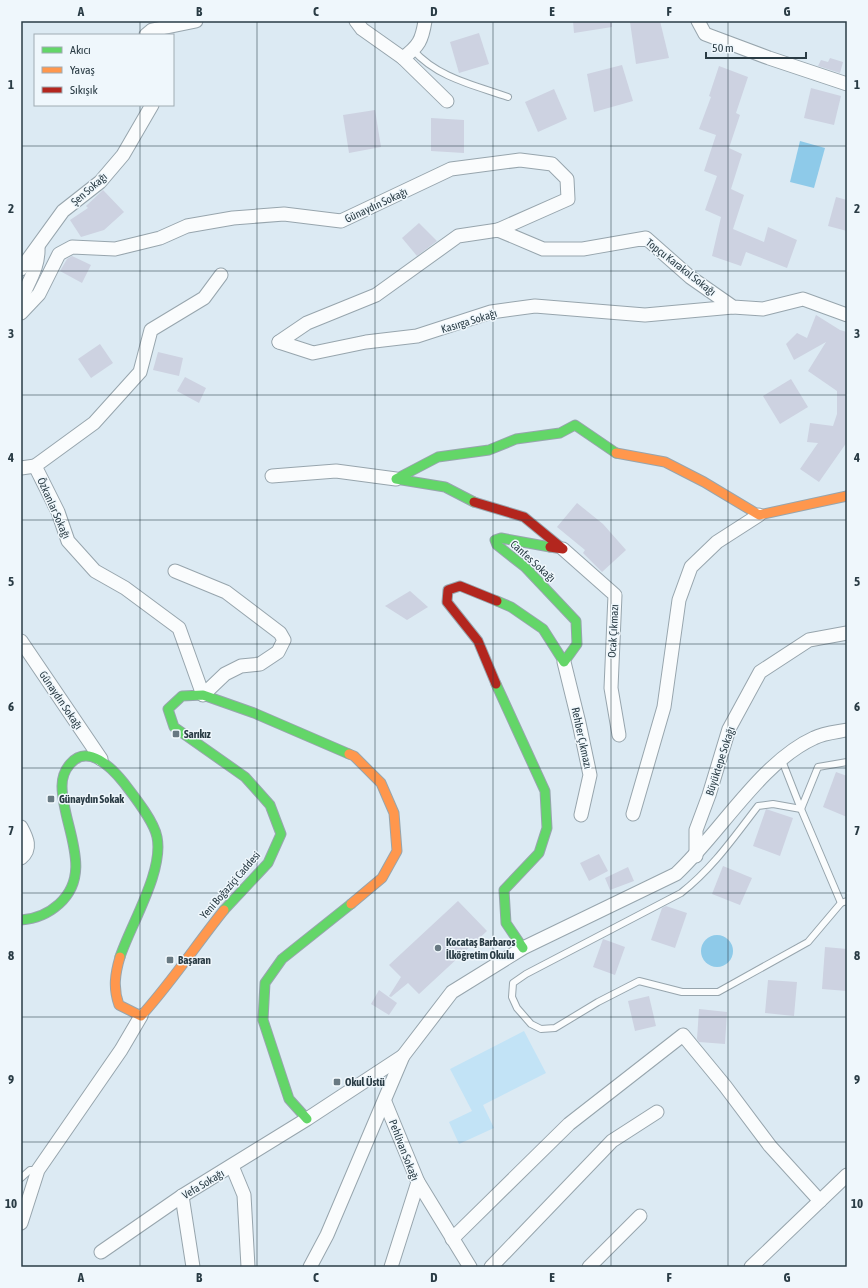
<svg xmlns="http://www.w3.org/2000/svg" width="868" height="1288" font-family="'Asap Condensed',sans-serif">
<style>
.green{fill:#c2e3f6}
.water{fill:#8ecae9}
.building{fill:#cdd2e1}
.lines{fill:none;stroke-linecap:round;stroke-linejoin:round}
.lane-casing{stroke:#97a5ad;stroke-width:8}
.street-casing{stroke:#97a5ad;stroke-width:15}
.fast-casing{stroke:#97a5ad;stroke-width:11}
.slow-casing{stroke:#97a5ad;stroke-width:11}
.jam-casing{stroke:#97a5ad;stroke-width:11}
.lane{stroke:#fafcfd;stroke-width:6}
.street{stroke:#fafcfd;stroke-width:13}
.fast{stroke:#63d668;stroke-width:9}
.slow{stroke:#ff974d;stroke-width:9}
.jam{stroke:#b3261e;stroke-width:9}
.grid{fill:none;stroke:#2a3c45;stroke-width:1;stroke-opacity:0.55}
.poi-dot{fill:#687982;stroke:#eff7fc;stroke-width:1.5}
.labels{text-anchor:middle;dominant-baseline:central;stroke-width:3;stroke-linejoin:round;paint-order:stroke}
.street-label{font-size:11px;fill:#2a3c45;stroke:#eff7fc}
.poi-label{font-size:11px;font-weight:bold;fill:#2a3c45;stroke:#eff7fc;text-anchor:start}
.neatline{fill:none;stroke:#2a3c45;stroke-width:1.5}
.grid-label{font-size:13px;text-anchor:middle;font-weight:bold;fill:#2a3c45}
</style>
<rect width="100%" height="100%" fill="#dceaf3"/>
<polygon class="green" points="524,1031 546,1073 483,1105 494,1128 459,1144 449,1122 472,1111 450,1069"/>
<g class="water">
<polygon points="800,141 825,148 814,188 790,182"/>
<circle cx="717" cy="951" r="16"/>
</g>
<g class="building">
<polygon points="573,21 612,21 612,27 574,33"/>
<polygon points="660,21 669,58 636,64 630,22"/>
<polygon points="479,33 489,64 459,73 450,42"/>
<polygon points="830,58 843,62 840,73 818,66 821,60 828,62"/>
<polygon points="622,65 633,101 594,112 587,74"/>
<polygon points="719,66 748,77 736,113 740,115 729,148 742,154 731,189 744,195 733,229 764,242 768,227 797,240 787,268 746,252 741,266 712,256 721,217 705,210 717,176 704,171 716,135 699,129 711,97 709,96"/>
<polygon points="811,88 841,96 834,125 804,118"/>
<polygon points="554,89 567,119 538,132 525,102"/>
<polygon points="375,110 381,147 349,153 343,115"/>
<polygon points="431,118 464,120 464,153 431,151"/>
<polygon points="103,190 124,212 104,230 81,237 70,220 88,208 86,206"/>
<polygon points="836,197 847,200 847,231 828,226"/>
<polygon points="419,223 437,241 417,256 402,238"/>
<polygon points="72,256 91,265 82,283 60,271 67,259"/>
<polygon points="816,315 840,330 847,332 847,442 819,482 800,469 818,443 807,442 810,423 833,426 837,414 837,391 808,371 826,342 794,360 786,344 797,333 807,338"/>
<polygon points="100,344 113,363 91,378 78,359"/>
<polygon points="158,352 183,358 179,376 153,370"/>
<polygon points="185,377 206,388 199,403 177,391"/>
<polygon points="791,379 808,407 780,424 763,396"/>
<polygon points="577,503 603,524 626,550 602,572 583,553 585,550 557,527"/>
<polygon points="410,591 428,607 407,620 385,606"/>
<polygon points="836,772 847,776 847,817 823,807"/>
<polygon points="766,809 793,818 780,856 753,846"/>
<polygon points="599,854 608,871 589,881 580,863"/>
<polygon points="723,866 752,878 740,905 712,894"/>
<polygon points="628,867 634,881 610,890 605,878"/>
<polygon points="458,901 487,931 419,994 408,983 391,997 389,996 401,977 389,965"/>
<polygon points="666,906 687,913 675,948 651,940 662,908"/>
<polygon points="603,939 625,947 615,975 593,967"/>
<polygon points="825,947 847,949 847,991 822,989"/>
<polygon points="768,980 797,982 794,1016 765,1013"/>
<polygon points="379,990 397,1003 389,1015 371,1004"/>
<polygon points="649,996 656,1026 635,1031 628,1001"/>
<polygon points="699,1009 727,1012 725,1044 699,1042 697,1039"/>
</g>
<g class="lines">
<defs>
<g id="lane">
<path d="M413 50C438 78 474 85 508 97"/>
<polyline points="781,758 801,809 841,903"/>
<path d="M801 809 773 804 758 806C734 837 713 868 681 893L526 974 513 983 512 997 517 1008 531 1024 541 1029 555 1028 598 1002 639 981 682 992H718L808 942 841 903 847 901"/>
<polyline points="801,809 818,767 847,762"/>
<polyline points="21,1178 30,1170 38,1170"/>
</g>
<g id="street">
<polyline points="356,21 362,29 403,58 447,101"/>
<polyline points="698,21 705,34 769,58 847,84"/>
<polyline points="146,35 152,30 196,21"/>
<path d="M403 58C419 46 422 40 425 21"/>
<polyline points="21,269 63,211 100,182 123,155 152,105"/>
<path d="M21 300C28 282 39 268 38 247"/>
<polyline points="21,313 39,294 59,254 72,247 115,249 160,238 187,226 233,218 284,214 341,221 451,169 520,160 552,164 567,179 568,199 498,230"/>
<polyline points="279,342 307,323 376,295 458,236 498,230 543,249 583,249 646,238 690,277 733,307 763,309 803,299 847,315"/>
<polyline points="279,342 313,353 366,342 417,336 491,312 535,306 645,315 733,307"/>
<polyline points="21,468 35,466"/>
<polyline points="272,476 336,471 396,479"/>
<polyline points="563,549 615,595 611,688 619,735"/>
<polyline points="175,571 226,592 280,633 284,640 278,652 260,664 241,666 225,674 203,695 179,628 125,588 95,571 68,541 58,512 35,466 94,423 140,372 151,330 204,298 221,275"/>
<polyline points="21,641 101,759"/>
<polyline points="564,662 579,723 590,775 581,815"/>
<polyline points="633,814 664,707 679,600 691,567 717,542 759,515"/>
<path d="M21 827C27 838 32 849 21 858"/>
<polyline points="696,856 696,830 709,795 729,729 760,672 809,640 847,633"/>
<polyline points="385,1102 418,1182 391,1267"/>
<polyline points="232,1166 244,1195 248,1267"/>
<polyline points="418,1182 470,1267"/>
<polyline points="182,1196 193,1267"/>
<polyline points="21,1223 38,1170 121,1050 141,1016"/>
<polyline points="452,1239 569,1124 683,1035 725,1086 770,1146 820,1201"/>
<polyline points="101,1252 182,1196 307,1119 403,1056"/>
<path d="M310 1267 327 1235 403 1056 452 992 523 948 676 874C720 833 761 762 814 738 824 733 837 732 847 730"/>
<polyline points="491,1267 612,1141 657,1112"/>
<polyline points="589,1267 640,1216"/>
<polyline points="751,1267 847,1175"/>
</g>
<g id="fast">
<polyline points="474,502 445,487 396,479 438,457 489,450 516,439 560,433 575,425 616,453"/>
<polyline points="497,601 511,607 543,629 564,662 577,644 576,621 525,567 497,545 495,540 501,538 550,547"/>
<polyline points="496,684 545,791 547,828 539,853 504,890 506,923 523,948"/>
<polyline points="224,910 268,863 281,834 270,805 245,777 174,727 168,709 182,696 203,695 254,713 349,754"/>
<path d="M21 920C36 919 48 914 59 904 95 872 62 825 62 786 62 778 64 771 70 764 88 743 112 768 124 783 134 796 154 821 157 837 164 871 131 924 120 957"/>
<polyline points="307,1119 289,1099 263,1020 265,983 282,959 351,904"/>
</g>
<g id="slow">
<polyline points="616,453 665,462 704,482 759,515 847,496"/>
<polyline points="349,754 354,756 381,783 394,813 397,851 382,878 351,904"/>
<path d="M120 957C115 974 113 988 119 1005L141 1016C171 983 196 945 224 910"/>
</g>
<g id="jam">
<polyline points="474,502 524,517 563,549 550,547"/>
<polyline points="496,684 478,641 447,602 448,590 460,586 497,601"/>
</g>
</defs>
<use href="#lane" class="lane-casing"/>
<use href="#street" class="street-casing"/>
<use href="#fast" class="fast-casing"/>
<use href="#slow" class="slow-casing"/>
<use href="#jam" class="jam-casing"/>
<use href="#lane" class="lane"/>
<use href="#street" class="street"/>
<use href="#fast" class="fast"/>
<use href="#slow" class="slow"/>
<use href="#jam" class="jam"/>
</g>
<path class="grid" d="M140 21V35M257 21V1267M375 21V1267M493 21V1267M611 21V1267M728 21V1267M140 105V1267M21 146H847M21 271H847M21 395H847M21 520H847M21 644H847M21 768H847M21 893H847M21 1017H847M21 1142H847"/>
<g class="poi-dot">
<rect x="172" y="730" width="8" height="8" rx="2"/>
<rect x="47" y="795" width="8" height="8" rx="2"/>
<circle cx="438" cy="948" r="4"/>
<rect x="166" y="956" width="8" height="8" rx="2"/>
<rect x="333" y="1078" width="8" height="8" rx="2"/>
</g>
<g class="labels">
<g class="street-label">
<text transform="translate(89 189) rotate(-41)">Şen Sokağı</text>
<text transform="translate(376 205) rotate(-25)">Günaydın Sokağı</text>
<text transform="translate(681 267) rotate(38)">Topçu Karakol Sokağı</text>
<text transform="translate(469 321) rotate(-17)">Kasırga Sokağı</text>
<text transform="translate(54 508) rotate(66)">Özkanlar Sokağı</text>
<text transform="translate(533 561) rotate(42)">Canfes Sokağı</text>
<text transform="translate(613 631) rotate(-87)">Ocak Çıkmazı</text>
<text transform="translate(61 700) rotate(56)">Günaydın Sokağı</text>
<text transform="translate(582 738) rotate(78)">Rehber Çıkmazı</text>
<text transform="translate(720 761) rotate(-72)">Büyüktepe Sokağı</text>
<text transform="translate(230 885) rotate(-49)">Yeni Boğaziçi Caddesi</text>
<text transform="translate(404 1150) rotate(69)">Pehlivan Sokağı</text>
<text transform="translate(203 1184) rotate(-31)">Vefa Sokağı</text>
</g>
<g class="poi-label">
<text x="184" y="734">Sarıkız</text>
<text x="59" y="799">Günaydın Sokak</text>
<text x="446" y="942">Kocataş Barbaros<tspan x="446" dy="13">İlköğretim Okulu</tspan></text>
<text x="178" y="960">Başaran</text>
<text x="345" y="1082">Okul Üstü</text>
</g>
</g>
<rect width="868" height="1288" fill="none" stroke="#eff7fc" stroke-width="44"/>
<rect x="34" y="34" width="140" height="72" fill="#eff7fc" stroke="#a0acb3"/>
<rect x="42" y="47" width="20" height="6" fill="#63d668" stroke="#a0acb3"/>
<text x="70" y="54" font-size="12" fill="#2a3c45">Akıcı</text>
<rect x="42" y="67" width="20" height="6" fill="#ff974d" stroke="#a0acb3"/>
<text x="70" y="74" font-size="12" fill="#2a3c45">Yavaş</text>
<rect x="42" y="87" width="20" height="6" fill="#b3261e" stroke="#a0acb3"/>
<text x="70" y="94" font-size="12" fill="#2a3c45">Sıkışık</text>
<path d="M706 52v6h100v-6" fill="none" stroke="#2a3c45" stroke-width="2"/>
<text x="712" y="52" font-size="12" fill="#2a3c45" stroke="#eff7fc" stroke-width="3" paint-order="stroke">50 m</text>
<rect x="22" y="22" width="824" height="1244" class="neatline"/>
<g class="grid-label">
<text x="81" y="16">A</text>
<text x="199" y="16">B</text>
<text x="316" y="16">C</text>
<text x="434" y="16">D</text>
<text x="552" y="16">E</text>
<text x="669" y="16">F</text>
<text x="787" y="16">G</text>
<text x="11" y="89">1</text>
<text x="857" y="89">1</text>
<text x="11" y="213">2</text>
<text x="857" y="213">2</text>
<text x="11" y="338">3</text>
<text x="857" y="338">3</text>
<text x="11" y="462">4</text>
<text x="857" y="462">4</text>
<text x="11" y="586">5</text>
<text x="857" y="586">5</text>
<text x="11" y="711">6</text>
<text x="857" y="711">6</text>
<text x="11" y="835">7</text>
<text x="857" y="835">7</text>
<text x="11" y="960">8</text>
<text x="857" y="960">8</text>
<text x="11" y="1084">9</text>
<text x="857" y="1084">9</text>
<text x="11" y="1208">10</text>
<text x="857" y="1208">10</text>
<text x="81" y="1282">A</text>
<text x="199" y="1282">B</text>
<text x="316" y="1282">C</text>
<text x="434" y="1282">D</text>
<text x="552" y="1282">E</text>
<text x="669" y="1282">F</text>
<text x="787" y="1282">G</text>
</g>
</svg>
